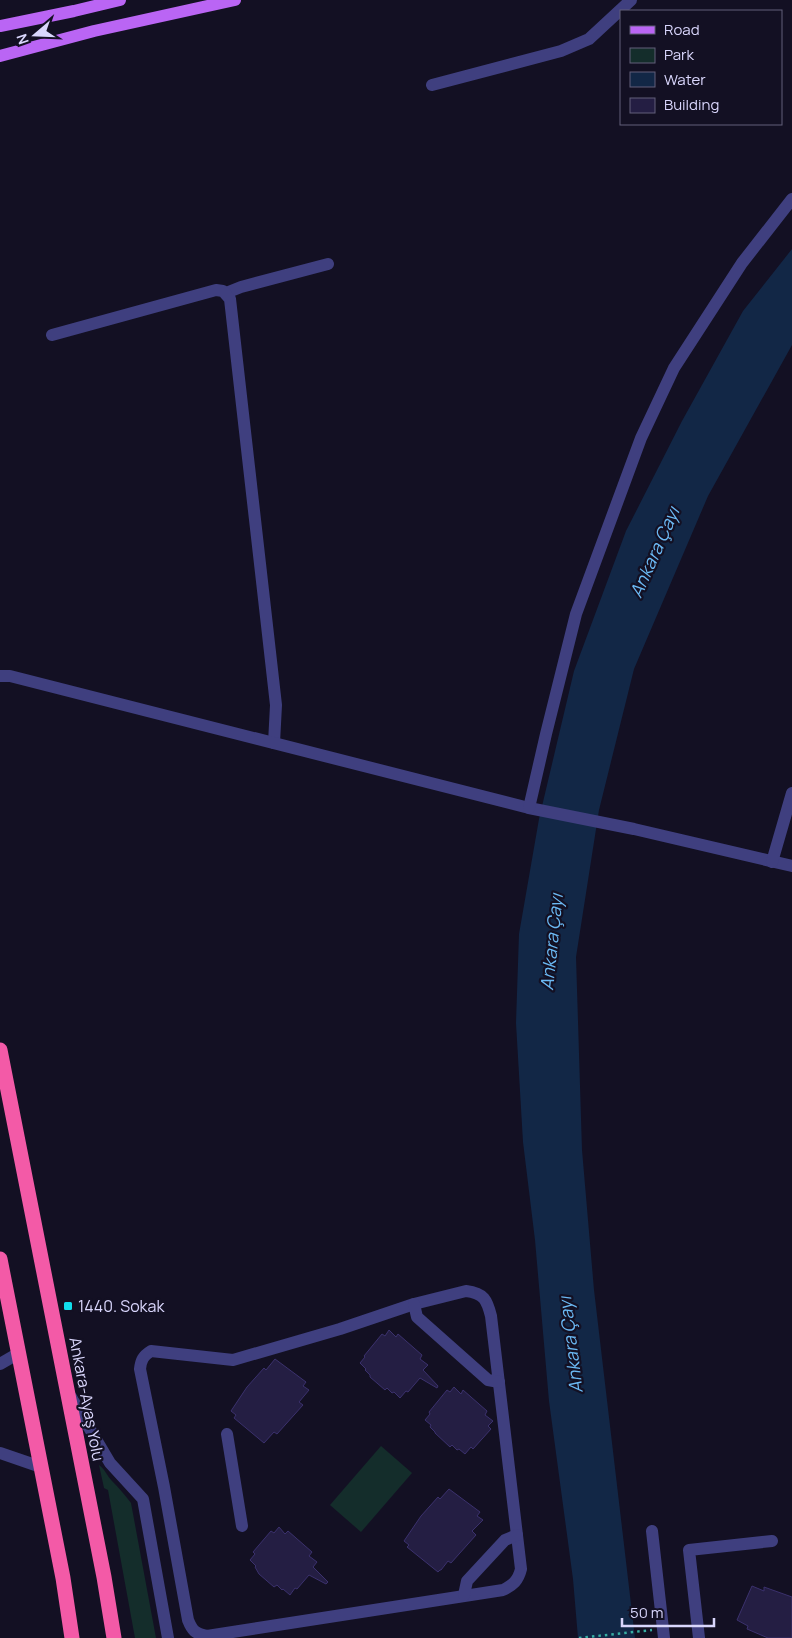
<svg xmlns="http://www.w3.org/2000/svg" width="792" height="1638" font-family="Manrope,sans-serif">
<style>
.green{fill:#142d2b}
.water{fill:#122746}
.building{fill:#241e43;stroke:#3b316d}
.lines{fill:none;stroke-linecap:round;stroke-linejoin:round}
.path{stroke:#38aea3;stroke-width:2.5;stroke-dasharray:2.5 4;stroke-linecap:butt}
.minor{stroke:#3f3f7f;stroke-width:12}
.major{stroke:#ba65f4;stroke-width:12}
.highway{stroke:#f35aa7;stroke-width:15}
.poi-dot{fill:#11ddec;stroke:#131023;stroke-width:2}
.labels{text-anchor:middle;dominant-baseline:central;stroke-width:4.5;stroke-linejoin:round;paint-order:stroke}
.poi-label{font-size:16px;fill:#d9d6fc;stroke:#131023;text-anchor:start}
.street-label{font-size:16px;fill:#d9d6fc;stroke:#131023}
.water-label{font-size:18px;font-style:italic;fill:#6bb9f4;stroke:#131023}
</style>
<rect width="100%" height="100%" fill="#131023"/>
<g class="green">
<polygon points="381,1446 412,1473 361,1532 330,1505"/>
<path d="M99 1465C105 1469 107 1476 112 1481 119 1488 125 1495 131 1503L156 1638H135L108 1490 104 1488Z"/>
</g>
<polygon class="water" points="792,249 792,345 708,496 634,669 599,810 576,957 582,1150 594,1290 635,1638 578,1638 573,1579 549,1401 535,1240 523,1142 516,1023 519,934 539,819 574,671 626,531 682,421 743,311"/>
<g class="building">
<polygon points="389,1330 396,1337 398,1334 422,1355 420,1359 428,1365 423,1370 438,1386 437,1388 420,1378 408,1392 406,1391 400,1398 394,1392 392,1393 387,1388 385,1390 370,1377 370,1375 365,1370 366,1369 360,1363 365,1357 364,1356 382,1334 385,1336"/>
<polygon points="275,1359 306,1382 303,1386 309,1390 299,1402 303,1405 277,1434 274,1432 264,1443 234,1418 236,1415 231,1411 247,1387 264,1368 266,1370"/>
<polygon points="454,1387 461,1394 463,1390 487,1411 485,1415 493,1421 488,1426 491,1429 473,1449 471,1447 465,1454 459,1449 457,1450 452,1445 450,1447 435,1433 435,1432 430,1427 431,1425 425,1420 430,1414 429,1412 447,1390 450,1392"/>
<polygon points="449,1489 480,1512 477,1516 483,1520 472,1531 476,1535 451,1563 448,1561 441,1570 440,1570 438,1572 407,1547 409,1545 404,1541 421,1516 438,1497 440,1499"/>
<polygon points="279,1527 285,1534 288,1531 312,1552 309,1556 317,1562 313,1567 328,1582 326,1584 309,1575 297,1589 295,1588 290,1595 283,1589 282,1590 277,1585 274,1587 259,1574 255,1567 256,1566 250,1560 255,1554 253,1552 271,1531 274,1533"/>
<polygon points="752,1586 764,1591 764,1587 792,1597 792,1638 768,1638 747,1629 748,1626 737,1620"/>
</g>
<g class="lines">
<polyline class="path" points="579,1638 652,1630"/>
<g class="minor">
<polyline points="432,85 561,51 589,39 631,0"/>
<polyline points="226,293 241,287 328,264"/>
<polyline points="52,335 216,290 223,291 230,299 276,705 274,743"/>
<polyline points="0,676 10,676 529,808 634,829 792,866"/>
<polyline points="529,808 546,734 576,614 641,438 674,368 742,263 792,199"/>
<polyline points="772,862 792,793"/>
<path d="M466 1291C484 1293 487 1300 491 1316L521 1569C518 1581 513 1585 503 1590L207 1636C195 1634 192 1630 188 1620L164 1487 140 1369C141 1360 143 1356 151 1351L233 1360 340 1329 414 1304Z"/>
<polyline points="414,1304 417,1317 488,1380 499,1382"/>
<polyline points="0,1364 19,1353"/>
<polyline points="71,1397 110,1463 143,1499 168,1638"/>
<polyline points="227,1434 242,1526"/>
<polyline points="0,1453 41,1467"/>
<polyline points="652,1531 664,1638"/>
<polyline points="464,1595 467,1581 505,1540 517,1535"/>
<polyline points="699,1638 689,1550 772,1541"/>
</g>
<g class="major">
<polyline points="0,26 74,11 120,0"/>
<polyline points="0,56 94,31 235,0"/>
</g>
<g class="highway">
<polyline points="0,1050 104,1577 114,1638"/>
<polyline points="0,1259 63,1578 72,1638"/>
</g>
</g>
<rect class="poi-dot" x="63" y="1301" width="10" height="10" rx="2.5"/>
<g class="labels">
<g class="poi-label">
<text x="78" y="1306">1440. Sokak</text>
</g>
<g class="street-label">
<text transform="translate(87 1399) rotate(79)">Ankara-Ayaş Yolu</text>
</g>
<g class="water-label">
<text transform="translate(654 552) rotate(-66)">Ankara Çayı</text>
<text transform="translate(551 942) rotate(-84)">Ankara Çayı</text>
<text transform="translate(570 1345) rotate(-97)">Ankara Çayı</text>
</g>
</g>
<rect x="620" y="10" width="162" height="115" fill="#131023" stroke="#625f7a"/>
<rect x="630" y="26" width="25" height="8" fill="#ba65f4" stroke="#625f7a"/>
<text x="664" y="35" font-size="15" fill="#d9d6fc">Road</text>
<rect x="630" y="48" width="25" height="15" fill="#142d2b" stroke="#625f7a"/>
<text x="664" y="60" font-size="15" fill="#d9d6fc">Park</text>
<rect x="630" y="72" width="25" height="15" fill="#122746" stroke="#625f7a"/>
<text x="664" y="85" font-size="15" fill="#d9d6fc">Water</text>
<rect x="630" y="98" width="25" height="15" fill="#241e43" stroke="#625f7a"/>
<text x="664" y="110" font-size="15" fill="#d9d6fc">Building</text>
<g transform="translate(35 35) rotate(251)" stroke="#131023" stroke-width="4" paint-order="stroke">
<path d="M0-4L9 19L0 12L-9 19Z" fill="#d9d6fc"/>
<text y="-8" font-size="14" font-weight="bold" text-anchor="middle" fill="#d9d6fc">N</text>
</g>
<path d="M622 1618v8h92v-8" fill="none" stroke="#d9d6fc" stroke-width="2.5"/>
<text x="630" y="1618" font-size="15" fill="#d9d6fc" stroke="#131023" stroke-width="4" paint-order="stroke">50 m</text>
</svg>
